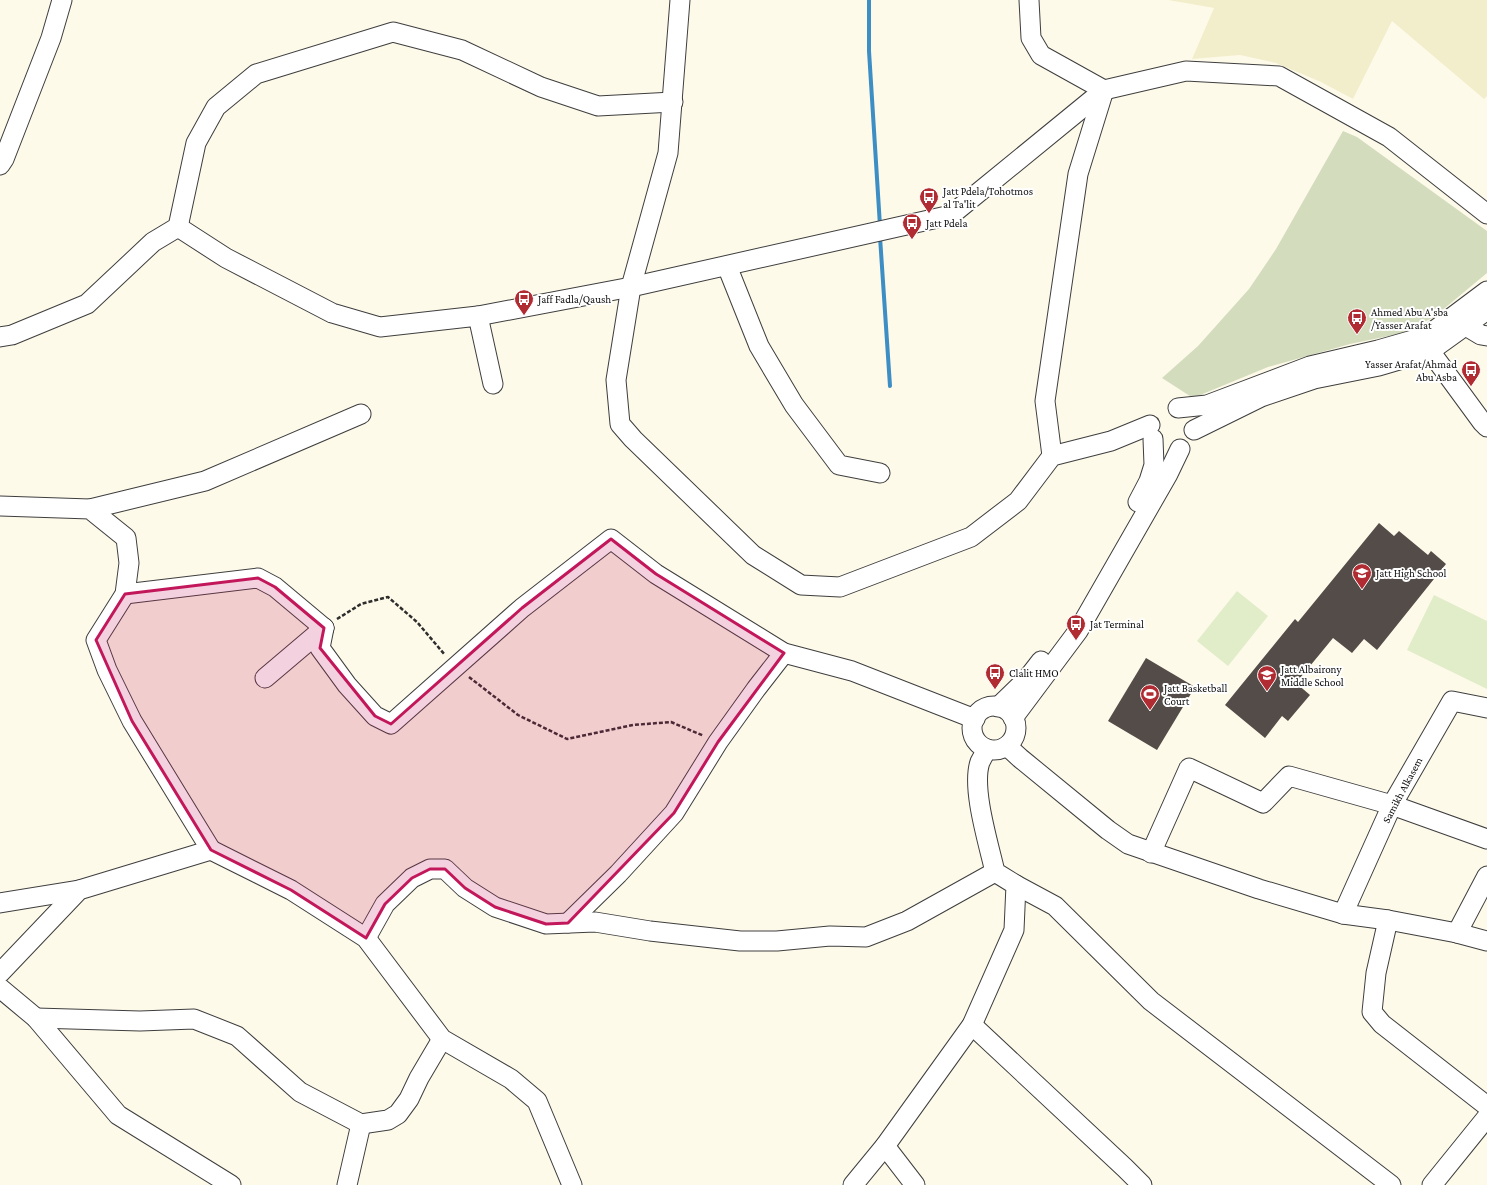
<svg xmlns="http://www.w3.org/2000/svg" width="1487" height="1185" font-family="'Crimson Pro',serif">
<style>
.farmland{fill:#f2eecc}
.cemetery{fill:#d3ddbd}
.pitch{fill:#e0edc8}
.lines{fill:none;stroke-linecap:round;stroke-linejoin:round}
.stream{stroke:#3d8ec4;stroke-width:4}
.building{fill:#534c48}
.minor-casing{stroke:#3e3e3e;stroke-width:21}
.path{stroke:#2d2d2d;stroke-width:2.5;stroke-dasharray:4 2;stroke-linecap:butt}
.minor{stroke:#fff;stroke-width:19}
.marked{fill:#c2185b;fill-opacity:0.2;stroke:#c2185b;stroke-width:3;stroke-linejoin:round}
.labels{text-anchor:middle;dominant-baseline:central;stroke-width:4;stroke-linejoin:round;paint-order:stroke}
.poi-label{font-size:11px;fill:#0b0b0b;stroke:#fff;text-anchor:start}
.street-label{font-size:11px;fill:#0b0b0b;stroke:#fff}
</style>
<rect width="100%" height="100%" fill="#fefaea"/>
<polygon class="farmland" points="1168,0 1487,0 1487,96 1484,99 1392,21 1353,99 1321,82 1276,63 1240,55 1192,59 1214,8"/>
<polygon class="cemetery" points="1343,131 1357,137 1487,231 1487,273 1434,317 1403,333 1350,344 1268,367 1193,398 1162,378 1198,346 1249,289 1276,249"/>
<g class="pitch">
<polygon points="1237,591 1268,616 1228,666 1197,641"/>
<polygon points="1434,595 1487,621 1487,689 1407,650"/>
</g>
<g class="lines">
<g class="stream">
<polyline points="869,0 869,51 880,226"/>
<polyline points="880,237 890,386"/>
</g>
</g>
<g class="building">
<polygon points="1379,523 1394,536 1399,531 1428,555 1431,551 1446,564 1377,650 1364,639 1352,653 1333,638 1296,683 1310,695 1288,721 1282,716 1265,738 1225,705 1295,619 1298,622"/>
<polygon points="1146,658 1195,687 1157,750 1108,721"/>
</g>
<g class="lines">
<defs>
<g id="minor">
<polyline points="680,0 668,153 631,287 616,380 620,424 633,439 753,555 801,585 840,587 971,537 1018,501 1052,456 1111,441 1150,425"/>
<polyline points="1029,0 1031,38 1041,55 1104,90 1078,174 1045,401 1052,456"/>
<polyline points="0,165 4,159 51,38 62,0"/>
<polyline points="178,227 226,258 332,313 380,327 478,316 493,384"/>
<polyline points="727,266 759,346 794,405 839,465 880,473"/>
<polyline points="478,316 631,287 951,215 1104,90 1186,71 1279,76 1389,137 1487,214"/>
<polyline points="1466,326 1481,335 1487,336"/>
<polyline points="0,337 12,335 87,304 153,242 178,227 196,143 216,107 256,74 393,32 462,50 541,87 598,106 673,102"/>
<polyline points="1430,351 1482,422 1487,427"/>
<polyline points="1178,408 1207,405 1310,366 1378,350 1427,336 1487,291"/>
<polyline points="1194,430 1261,397 1314,379 1379,366 1430,351 1487,310"/>
<polyline points="1138,502 1149,481 1154,465 1153,439"/>
<polyline points="0,506 90,509 126,538 129,563 125,594 96,640 107,670 132,721 211,850 79,890 0,973"/>
<polyline points="90,509 205,481 361,414"/>
<polyline points="125,594 258,578 275,587 324,628"/>
<polyline points="324,628 320,648 347,685 375,716 391,724 522,608 611,539 656,574 784,653 852,671 975,719"/>
<polyline points="265,678 324,628"/>
<circle cx="994" cy="728" r="22"/>
<polyline points="998,707 1027,679 1041,661"/>
<polyline points="1013,718 1078,631 1168,474 1180,449"/>
<polyline points="1007,746 1020,758 1108,830 1128,844 1259,889 1343,914 1388,920 1457,933 1487,941"/>
<polyline points="211,850 291,890 366,938 442,1039 511,1079 537,1101 572,1185"/>
<polyline points="1151,853 1189,768 1263,803 1289,776 1392,805 1487,839"/>
<polyline points="1016,885 1055,906 1151,1001 1391,1185"/>
<polyline points="0,903 79,890"/>
<polyline points="1343,914 1392,805 1452,701 1487,708"/>
<polyline points="1388,920 1376,973 1372,1012 1382,1024 1487,1106"/>
<polyline points="568,923 618,874 674,813 718,742 756,689 784,653"/>
<polyline points="1457,933 1487,876"/>
<polyline points="366,938 385,904 412,878 430,869 445,869 465,888 495,907 546,924 595,922 650,931 740,941 777,941 830,936 866,937 907,921 995,872"/>
<polyline points="0,988 36,1018 118,1115 231,1185"/>
<polyline points="36,1018 140,1021 194,1019 237,1036 300,1092 361,1124 388,1120 398,1114 409,1099 419,1078 442,1039"/>
<polyline points="972,1025 1125,1168 1142,1185"/>
<polyline points="885,1146 915,1185"/>
<polyline points="347,1185 361,1124"/>
<path d="M853 1185 885 1146 972 1025 1014 930 1016 885 995 872C989 845 971 788 980 762 982 758 985 753 987 749"/>
<polyline points="1432,1185 1487,1117"/>
</g>
</defs>
<use href="#minor" class="minor-casing"/>
<g class="path">
<polyline points="337,619 361,604 388,597 417,622 445,655"/>
<polyline points="469,677 518,715 567,739 633,725 671,722 704,736"/>
</g>
<use href="#minor" class="minor"/>
</g>
<path class="marked" d="M611 539 656 574 784 653 718 742 674 813 568 923 546 924 495 907 465 888 445 869H430L412 878 385 904 366 938 291 890 211 850 132 721 96 640 125 594 258 578 275 587 324 628 320 648 375 716 391 724 522 608Z"/>
<defs>
<symbol id="bus-pin" viewBox="-11 -11 22 30"><path d="M0 17L-7.5 6A9.5 9.5 0 1 1 7.5 6Z" fill="#b12c32" stroke="#fff"/><path d="M-5-6H5V4H4V6H2V4H-2V6H-4V4H-5ZM-3.5-4V0h7V-4ZM-3.5 1.2v1.5H-2V1.2ZM2 1.2v1.5H3.5V1.2Z" fill="#fff"/></symbol>
<symbol id="school-pin" viewBox="-11 -11 22 30"><path d="M0 17L-7.5 6A9.5 9.5 0 1 1 7.5 6Z" fill="#b12c32" stroke="#fff"/><path d="M0-5L7-2L0 1L-7-2ZM-4 1L0 2.5L4 1V4Q0 6-4 4Z" fill="#fff"/></symbol>
<symbol id="stadium-pin" viewBox="-11 -11 22 30"><path d="M0 17L-7.5 6A9.5 9.5 0 1 1 7.5 6Z" fill="#b12c32" stroke="#fff"/><path d="M0-5a6.5 5 0 1 0 0 10a6.5 5 0 1 0 0-10ZM-3.5-1.8h7v3.6h-7Z" fill="#fff"/></symbol>
</defs>
<g fill-rule="evenodd">
<use href="#bus-pin" x="918" y="186" width="22" height="30"/>
<use href="#bus-pin" x="901" y="212" width="22" height="30"/>
<use href="#bus-pin" x="513" y="288" width="22" height="30"/>
<use href="#bus-pin" x="1346" y="307" width="22" height="30"/>
<use href="#bus-pin" x="1460" y="359" width="22" height="30"/>
<use href="#school-pin" x="1351" y="562" width="22" height="30"/>
<use href="#bus-pin" x="1065" y="613" width="22" height="30"/>
<use href="#bus-pin" x="984" y="662" width="22" height="30"/>
<use href="#school-pin" x="1256" y="664" width="22" height="30"/>
<use href="#stadium-pin" x="1139" y="683" width="22" height="30"/>
</g>
<g class="labels">
<g class="poi-label">
<text x="943" y="191">Jatt Pdela/Tohotmos<tspan x="943" dy="13">al Ta'lit</tspan></text>
<text x="926" y="223">Jatt Pdela</text>
<text x="538" y="299">Jaff Fadla/Qaush</text>
<text x="1371" y="312">Ahmed Abu A'sba<tspan x="1371" dy="13">/Yasser Arafat</tspan></text>
<text x="1457" y="364" text-anchor="end">Yasser Arafat/Ahmad<tspan x="1457" dy="13">Abu Asba</tspan></text>
<text x="1376" y="573">Jatt High School</text>
<text x="1090" y="624">Jat Terminal</text>
<text x="1281" y="669">Jatt Albairony<tspan x="1281" dy="13">Middle School</tspan></text>
<text x="1009" y="673">Clalit HMO</text>
<text x="1164" y="688">Jatt Basketball<tspan x="1164" dy="13">Court</tspan></text>
</g>
<g class="street-label">
<text transform="translate(1402 790) rotate(-62)">Samikh Alkasem</text>
</g>
</g>
</svg>
